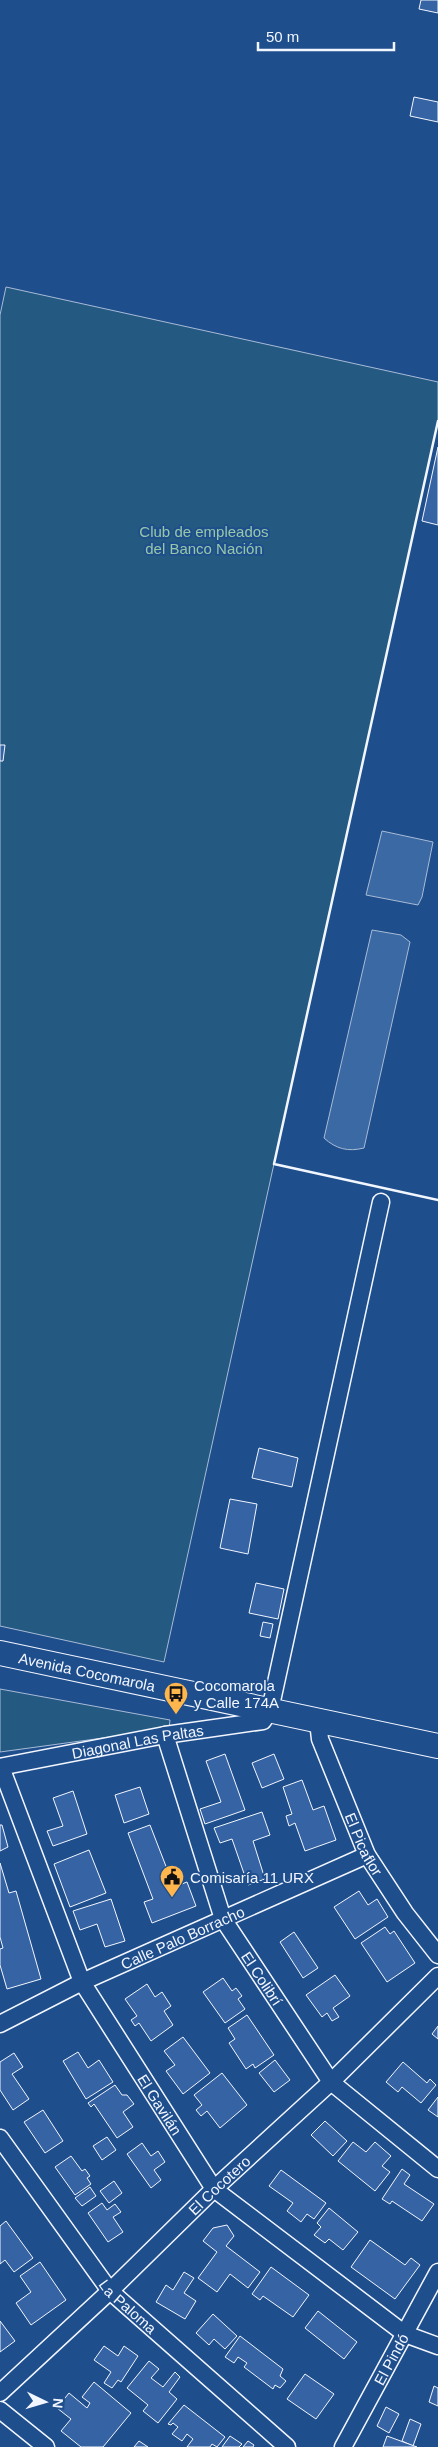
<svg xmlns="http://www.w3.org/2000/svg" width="438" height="2447" font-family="Helvetica,sans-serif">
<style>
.green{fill:#245a82;stroke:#a8bbd7}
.water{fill:#3b69a3;stroke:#a8bbd7}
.building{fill:#3563a3;stroke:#f2f6ff}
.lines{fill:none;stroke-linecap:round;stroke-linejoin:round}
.street-casing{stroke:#f2f6ff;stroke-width:19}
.secondary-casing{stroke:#f2f6ff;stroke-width:26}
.street{stroke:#1f4e8c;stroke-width:16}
.secondary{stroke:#1f4e8c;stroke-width:24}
.wall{stroke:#f2f6ff;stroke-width:2.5}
.labels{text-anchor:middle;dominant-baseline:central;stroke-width:4;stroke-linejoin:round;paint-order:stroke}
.park-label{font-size:15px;fill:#97c8a6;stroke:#1f4e8c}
.street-label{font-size:15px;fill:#f2f6ff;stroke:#1f4e8c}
.poi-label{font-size:15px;fill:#f2f6ff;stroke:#1f4e8c;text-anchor:start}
</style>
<rect width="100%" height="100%" fill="#1f4e8c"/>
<g class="green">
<polygon points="6,287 438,382 438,421 164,1662 0,1626 0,315"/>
<polygon points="0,1689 170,1720 169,1729 0,1752"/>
</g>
<g class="water">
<polygon points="382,831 433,842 422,897 418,905 366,895"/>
<path d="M372 930 401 935 410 942 364 1148C348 1152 336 1149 324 1138Z"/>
</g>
<g class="building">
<polygon points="421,0 438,0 438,13 419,9"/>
<polygon points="414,97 438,102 438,122 410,116"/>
<polygon points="438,447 438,525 422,521"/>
<polygon points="0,745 5,745 3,761 0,761"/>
<polygon points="259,1448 298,1458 292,1487 252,1478"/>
<polygon points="230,1499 257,1504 248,1554 220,1548"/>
<polygon points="256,1583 284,1589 278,1619 249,1613"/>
<polygon points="263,1622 273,1624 270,1638 260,1636"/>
<polygon points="225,1754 245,1810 205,1824 200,1809 221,1802 206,1761"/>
<polygon points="274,1754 284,1779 262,1788 252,1763"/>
<polygon points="302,1780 313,1810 324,1806 336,1840 305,1851 295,1823 289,1826 286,1816 292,1814 283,1787"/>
<polygon points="140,1787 149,1814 124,1823 115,1795"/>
<polygon points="73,1791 87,1834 53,1846 47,1831 63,1826 53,1798"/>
<polygon points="262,1812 270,1835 253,1841 265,1879 248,1885 232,1839 220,1843 214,1828"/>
<polygon points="0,1825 2,1825 8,1847 0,1851"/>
<polygon points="150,1825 174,1887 187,1882 196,1906 152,1923 144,1902 153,1899 128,1833"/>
<polygon points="89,1850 106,1893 70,1907 54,1864"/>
<polygon points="0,1863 9,1893 16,1891 41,1979 7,1989 0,1965 0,1949 3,1948 0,1937"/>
<polygon points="359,1891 368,1905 377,1899 388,1917 355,1939 334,1907"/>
<polygon points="111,1899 125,1941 105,1947 97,1924 80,1930 73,1911"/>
<polygon points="385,1927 390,1934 394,1931 415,1963 387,1982 361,1943"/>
<polygon points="294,1932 318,1968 303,1978 280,1942"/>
<polygon points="335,1975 350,1996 333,2008 339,2017 332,2021 327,2013 322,2017 306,1995"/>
<polygon points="223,1978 232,1991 236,1988 242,1996 238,1999 245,2009 225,2023 203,1992"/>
<polygon points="147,1984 155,1997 162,1992 171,2006 164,2011 173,2025 151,2041 139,2023 135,2026 131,2020 137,2016 125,1999"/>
<polygon points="247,2015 274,2055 255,2068 253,2064 246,2069 229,2043 235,2039 228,2028"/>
<polygon points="438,2026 438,2039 432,2034"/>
<polygon points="183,2037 210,2073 183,2094 166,2071 175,2065 164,2051"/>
<polygon points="78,2052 88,2068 99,2060 113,2082 86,2099 63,2061"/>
<polygon points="14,2053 23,2067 12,2074 29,2099 13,2110 0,2090 0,2062"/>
<polygon points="275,2060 290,2080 274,2092 259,2073"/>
<polygon points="403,2062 427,2083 430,2079 436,2085 421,2103 402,2087 398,2092 386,2082"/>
<polygon points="222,2073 247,2105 220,2128 207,2111 201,2116 196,2110 202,2105 194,2095"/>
<polygon points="115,2085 122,2095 127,2095 134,2104 123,2112 133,2127 117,2138 94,2104 91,2107 88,2103"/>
<polygon points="438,2097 438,2117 428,2110"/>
<polygon points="43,2110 63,2141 45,2153 24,2122"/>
<polygon points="325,2121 347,2141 333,2156 311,2135"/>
<polygon points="107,2137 116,2150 102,2160 93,2146"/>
<polygon points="353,2142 366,2152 375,2142 391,2156 382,2166 390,2172 375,2191 338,2161"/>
<polygon points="142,2143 151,2156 158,2151 165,2162 154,2170 161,2180 151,2188 127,2154"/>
<polygon points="71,2156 82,2171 85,2169 90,2176 87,2178 91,2184 75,2195 55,2167"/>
<polygon points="402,2169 410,2175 404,2184 434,2204 422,2221 392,2201 390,2204 382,2199"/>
<polygon points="281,2170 326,2203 314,2219 307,2214 301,2222 287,2211 293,2203 269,2186"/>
<polygon points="114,2181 122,2193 109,2203 100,2191"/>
<polygon points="90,2187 96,2196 82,2206 75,2198"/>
<polygon points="102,2203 107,2210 115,2204 121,2212 113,2217 123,2232 108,2242 88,2213"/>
<polygon points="329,2208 358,2232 343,2250 329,2239 325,2243 314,2235 321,2227 317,2223"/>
<polygon points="6,2221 33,2258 14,2272 5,2260 0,2264 0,2226"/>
<polygon points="227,2225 234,2236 226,2246 260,2272 248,2288 230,2274 217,2292 198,2278 217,2252 203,2241 213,2228"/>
<polygon points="370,2240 405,2265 411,2258 420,2265 395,2299 351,2267"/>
<polygon points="40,2262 66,2300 31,2325 16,2303 31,2292 20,2276"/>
<polygon points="271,2267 309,2295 293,2317 263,2296 260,2300 252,2294"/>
<polygon points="184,2272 194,2278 184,2293 196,2301 185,2319 156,2302 166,2285 173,2290"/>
<polygon points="318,2311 357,2342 344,2359 305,2328"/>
<polygon points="213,2314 237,2336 225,2349 214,2339 209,2345 196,2333"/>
<polygon points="0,2321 15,2341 0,2352"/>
<polygon points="240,2336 283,2369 280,2376 286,2381 280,2388 275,2385 273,2389 244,2367 247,2363 238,2357 234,2363 225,2357"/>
<polygon points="104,2346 118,2356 124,2346 138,2356 121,2382 118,2380 112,2388 104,2383 111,2372 94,2360"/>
<polygon points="149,2361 159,2369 151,2378 163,2387 175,2372 180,2377 169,2392 177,2399 158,2423 143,2411 148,2405 127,2388"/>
<polygon points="305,2374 334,2394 316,2419 287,2399"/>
<polygon points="94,2382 131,2413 103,2447 81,2447 61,2431 71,2419 57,2408 69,2393 87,2408 90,2403 82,2397"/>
<polygon points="434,2386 438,2388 438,2406 429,2402"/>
<polygon points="184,2405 225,2437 217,2447 212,2444 210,2447 187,2447 193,2439 187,2434 182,2441 172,2434 178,2427 173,2423 171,2425 168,2424"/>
<polygon points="386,2407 399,2414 389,2433 377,2426"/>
<polygon points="410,2419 421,2424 413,2446 402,2441"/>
<polygon points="230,2436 242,2444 239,2447 222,2447"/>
<polygon points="387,2436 417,2447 383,2447"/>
<polygon points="139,2441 148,2447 134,2447"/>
<polygon points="248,2441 254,2445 253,2447 243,2447"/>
</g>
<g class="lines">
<defs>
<g id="street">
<path id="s1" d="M318 1721 320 1739 367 1855 405 1913 438 1955"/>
<path id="s2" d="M165 1735 223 1919 331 2082 438 2169"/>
<path id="s3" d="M0 1767 165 1735 263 1721 270 1710 381 1202"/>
<path id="s4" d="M1 1767 82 1982 214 2189 405 2334 438 2346"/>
<path id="s5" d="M0 2024 82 1982 367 1855"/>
<path id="s6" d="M0 2138 110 2291 287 2447"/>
<path id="s7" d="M0 2393 110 2291 214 2189 331 2082 438 1976"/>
<polyline points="0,2410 46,2447"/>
<path id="s8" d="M343 2447 438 2272"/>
</g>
<g id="secondary">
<path id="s9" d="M0 1653 438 1746"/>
</g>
</defs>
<use href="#street" class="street-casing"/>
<use href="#secondary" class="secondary-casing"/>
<use href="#street" class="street"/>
<use href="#secondary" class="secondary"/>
<polyline class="wall" points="438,421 274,1164 438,1200"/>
</g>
<defs>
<symbol id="bus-pin" viewBox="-11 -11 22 30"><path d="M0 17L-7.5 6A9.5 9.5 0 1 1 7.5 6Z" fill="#ffb74d" stroke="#1f4e8c"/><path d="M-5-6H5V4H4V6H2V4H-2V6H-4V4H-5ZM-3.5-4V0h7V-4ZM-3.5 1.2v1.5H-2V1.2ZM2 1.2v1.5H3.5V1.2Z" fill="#111"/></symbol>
<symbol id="civic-pin" viewBox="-11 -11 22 30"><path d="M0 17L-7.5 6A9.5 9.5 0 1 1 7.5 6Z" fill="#ffb74d" stroke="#1f4e8c"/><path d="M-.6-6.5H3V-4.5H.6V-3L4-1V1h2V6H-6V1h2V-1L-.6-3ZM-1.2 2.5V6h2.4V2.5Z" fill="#111"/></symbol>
</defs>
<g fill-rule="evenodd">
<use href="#bus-pin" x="162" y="1680" width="28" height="38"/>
<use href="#civic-pin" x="158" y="1863" width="28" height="38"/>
</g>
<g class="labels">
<g class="park-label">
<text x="204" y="531">Club de empleados<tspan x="204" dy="17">del Banco Nación</tspan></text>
</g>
<g class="street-label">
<text stroke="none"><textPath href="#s9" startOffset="89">Avenida Cocomarola</textPath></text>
<text stroke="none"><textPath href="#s3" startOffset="140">Diagonal Las Paltas</textPath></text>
<text stroke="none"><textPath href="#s1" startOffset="132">El Picaflor</textPath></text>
<text stroke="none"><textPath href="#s5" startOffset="202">Calle Palo Borracho</textPath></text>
<text stroke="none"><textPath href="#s2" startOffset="264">El Colibrí</textPath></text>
<text stroke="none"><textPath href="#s4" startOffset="375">El Gavilán</textPath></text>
<text stroke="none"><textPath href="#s7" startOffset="302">El Cocotero</textPath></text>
<text stroke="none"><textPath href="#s6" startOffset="212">La Paloma</textPath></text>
<text stroke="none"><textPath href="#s8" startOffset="100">El Pindó</textPath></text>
</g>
<g class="poi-label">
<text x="194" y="1685">Cocomarola<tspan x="194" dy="17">y Calle 174A</tspan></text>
<text x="190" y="1877">Comisaría 11 URX</text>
</g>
</g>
<g transform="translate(45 2402) rotate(95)" stroke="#1f4e8c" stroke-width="4" paint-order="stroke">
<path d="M0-4L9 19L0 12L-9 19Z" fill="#f2f6ff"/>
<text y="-8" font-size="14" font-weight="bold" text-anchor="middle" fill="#f2f6ff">N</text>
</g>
<path d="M258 42v8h136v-8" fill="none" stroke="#f2f6ff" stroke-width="2.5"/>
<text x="266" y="42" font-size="15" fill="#f2f6ff" stroke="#1f4e8c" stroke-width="4" paint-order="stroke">50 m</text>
</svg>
